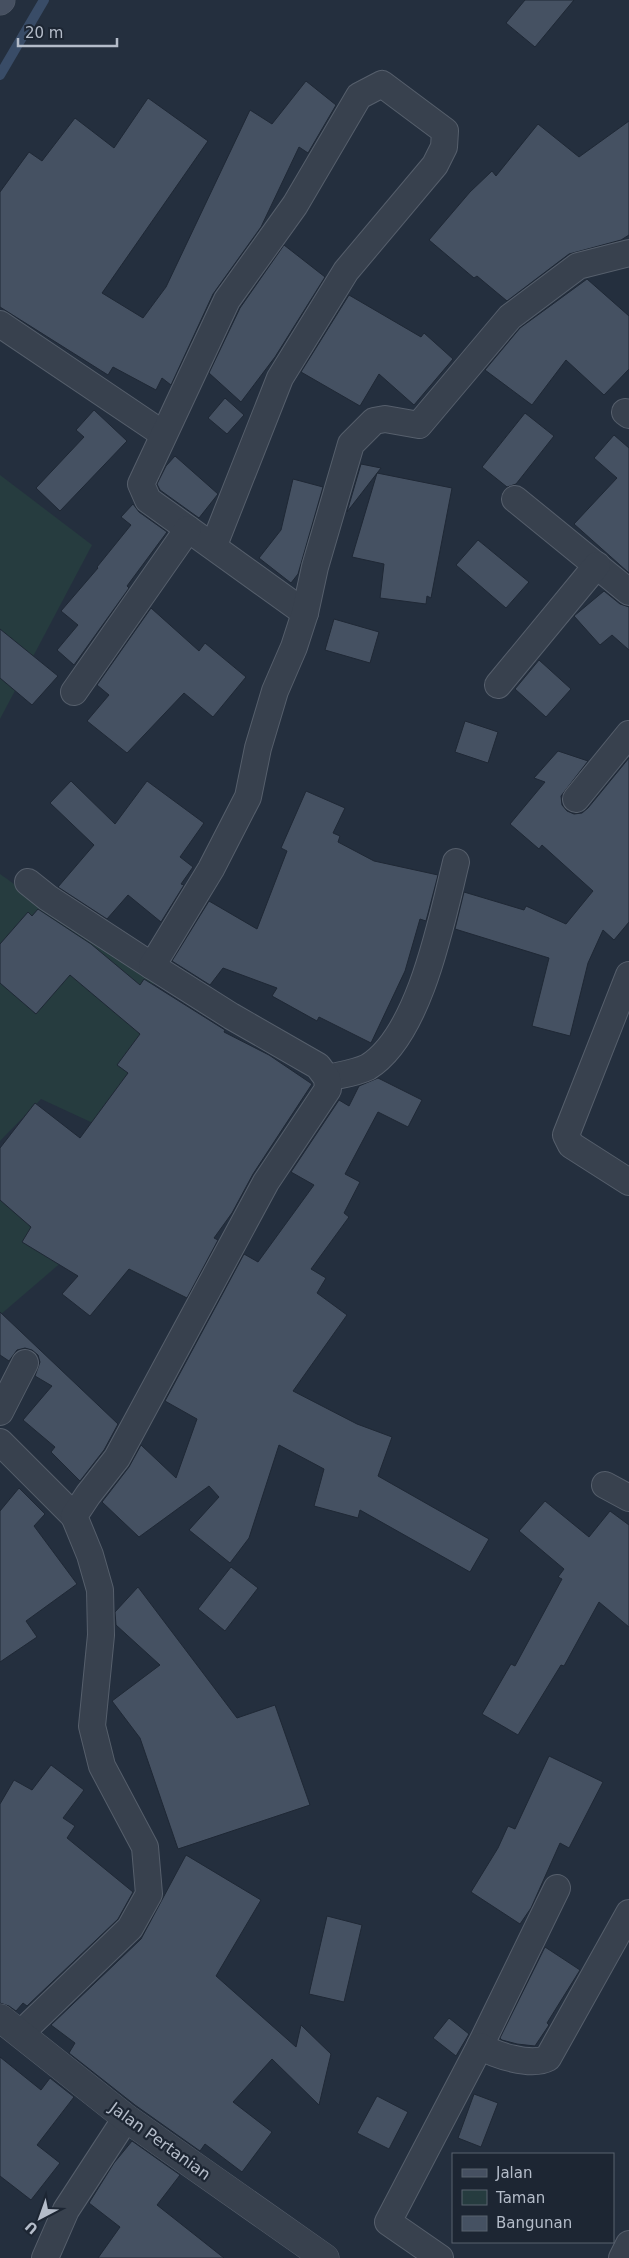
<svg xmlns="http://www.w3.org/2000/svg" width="629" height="2258" font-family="'DejaVu Sans',sans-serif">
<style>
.green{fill:#263c3f}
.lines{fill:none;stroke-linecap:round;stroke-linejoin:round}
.stream{stroke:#394c67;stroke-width:10}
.building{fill:#455162;stroke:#1f2835}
.minor-casing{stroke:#565f6c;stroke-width:28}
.tertiary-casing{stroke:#565f6c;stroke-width:29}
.secondary-casing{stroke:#565f6c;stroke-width:29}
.minor{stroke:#38414e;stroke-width:26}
.tertiary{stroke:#38414e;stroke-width:28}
.secondary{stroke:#465061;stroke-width:28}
.labels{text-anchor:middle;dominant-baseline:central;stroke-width:4.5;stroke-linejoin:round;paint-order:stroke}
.street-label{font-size:16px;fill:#b4bcc9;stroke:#1d2633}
</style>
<rect width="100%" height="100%" fill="#242f3e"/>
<g class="green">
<polygon points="0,475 92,545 0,719"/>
<polygon points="0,874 100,945 155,978 137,1052 134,1142 41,1099 0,1141"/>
<polygon points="0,1189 78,1248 0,1315"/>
</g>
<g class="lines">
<polyline class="stream" points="0,75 44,0"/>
</g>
<g class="building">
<polygon points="525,0 574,0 535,47 506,23"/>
<polygon points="306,81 336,105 308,153 299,147 261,227 213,294 171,385 162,378 156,390 113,367 108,375 0,307 0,192 29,152 42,161 75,118 114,148 148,98 208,141 102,293 143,318 166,287 250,110 272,124"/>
<polygon points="629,121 629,235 621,240 569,254 507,301 477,276 474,278 429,240 470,192 492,171 496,176 538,124 579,157"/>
<polygon points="284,245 325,277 275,357 241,402 209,373 240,308"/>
<polygon points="587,279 629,316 629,369 604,395 566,360 532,405 485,370 520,328"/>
<polygon points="349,295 421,337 424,333 453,359 414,405 379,374 360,406 301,372"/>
<polygon points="225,398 244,415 227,434 208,418"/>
<polygon points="94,410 127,441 60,511 36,488 84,437 76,430"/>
<polygon points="525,413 554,436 516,484 507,487 482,467"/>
<polygon points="614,435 629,448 629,573 574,524 617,478 594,458"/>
<polygon points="175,456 218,494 199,518 160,490 157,484 166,466"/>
<polygon points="361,464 381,468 347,512"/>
<polygon points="377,473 452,488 431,598 427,596 426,604 380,598 384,564 352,557"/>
<polygon points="293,479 323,487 298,574 291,583 259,558 281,530"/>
<polygon points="133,504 139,512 167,532 127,586 129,588 74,665 57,650 78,625 61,611 98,568 97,567 131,525 121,517"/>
<polygon points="478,540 529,582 506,608 456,565"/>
<polygon points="604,591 620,604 629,607 629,650 612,635 600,645 574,616"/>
<polygon points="151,608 199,651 205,643 246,677 213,717 184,693 127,753 87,721 109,695 97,685"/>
<polygon points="334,619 379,632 370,663 325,650"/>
<polygon points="0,629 58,676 32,705 0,678"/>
<polygon points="539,660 571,689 546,717 515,689"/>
<polygon points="465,721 498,732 488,763 455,752"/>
<polygon points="558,751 588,761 561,796 562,805 567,811 574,814 582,813 588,808 629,758 629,922 614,940 603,930 588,963 570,1036 532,1026 549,958 455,929 464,892 524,910 526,906 566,924 593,891 542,845 539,849 510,824 545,782 534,778"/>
<polygon points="71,781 115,824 147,781 204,823 180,857 193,867 181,884 184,885 161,922 128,895 107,919 58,887 94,845 50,803"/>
<polygon points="306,791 345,808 333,833 340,836 338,842 374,861 438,875 426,921 420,919 405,971 371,1043 319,1017 317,1021 272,996 277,988 223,968 210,985 172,961 209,901 257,929 287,851 281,848"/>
<polygon points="38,909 91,944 140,985 144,979 225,1030 224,1032 269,1055 312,1084 253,1174 232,1213 214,1238 218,1240 187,1298 129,1269 90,1316 62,1294 78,1276 22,1242 31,1227 0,1200 0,1148 35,1103 80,1138 128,1073 117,1065 140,1034 70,975 36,1014 0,983 0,944 28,912 32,916"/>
<polygon points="378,1078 422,1100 408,1127 378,1112 345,1174 360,1182 344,1213 349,1217 311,1269 326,1278 317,1293 347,1315 293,1391 357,1424 392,1437 378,1476 489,1539 470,1572 360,1510 358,1518 314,1506 324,1469 279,1445 249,1538 230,1563 189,1530 219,1497 209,1486 139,1537 102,1502 129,1467 141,1445 176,1478 197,1419 165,1401 244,1254 258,1262 314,1185 291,1172 339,1100 349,1106 359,1086"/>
<polygon points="0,1312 118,1424 104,1450 80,1481 51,1452 55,1447 23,1420 52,1386 35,1376 40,1362 38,1355 32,1350 25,1348 17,1350 9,1361 0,1355"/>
<polygon points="19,1488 45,1514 34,1526 77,1584 26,1621 37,1637 0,1662 0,1511"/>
<polygon points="545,1501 589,1537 610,1511 629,1525 629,1627 599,1602 564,1666 561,1665 518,1735 482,1714 511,1664 515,1666 562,1579 558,1577 564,1569 519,1531"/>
<polygon points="231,1567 258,1588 225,1631 198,1609"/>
<polygon points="138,1587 237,1718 275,1705 310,1805 178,1849 140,1738 112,1701 160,1665 116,1625 115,1612"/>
<polygon points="549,1756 603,1782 569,1848 560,1843 531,1908 520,1924 471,1892 498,1848 508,1826 515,1829"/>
<polygon points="51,1765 84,1790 63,1818 75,1826 67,1838 133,1892 118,1919 27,2006 23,2003 16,2011 9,2006 0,2003 0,1804 14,1780 32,1790"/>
<polygon points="186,1855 261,1900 216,1976 296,2047 301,2025 331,2054 319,2105 272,2059 233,2102 272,2132 242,2172 205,2144 200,2151 135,2105 69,2053 75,2043 51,2025 141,1939"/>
<polygon points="327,1916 362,1925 344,2002 309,1994"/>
<polygon points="545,1947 580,1970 547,2023 549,2025 535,2046 517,2044 502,2040 500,2038"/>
<polygon points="449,2018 469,2034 456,2056 433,2038"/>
<polygon points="0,2057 41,2090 50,2078 74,2097 37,2145 60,2163 31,2200 0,2176"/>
<polygon points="474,2094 498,2103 481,2147 458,2138"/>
<polygon points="377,2096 408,2112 389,2149 357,2133"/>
<polygon points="132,2141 180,2175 157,2205 224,2258 98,2258 120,2227 89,2203 114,2163"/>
</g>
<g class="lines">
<defs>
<g id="minor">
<polyline points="0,324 163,434"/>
<polyline points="625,412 629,415"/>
<polyline points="515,499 629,592"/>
<polyline points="214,545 280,378 346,271 435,165 444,147 445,131 382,84 359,96 295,205 227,300 141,484 148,500 305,613"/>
<polyline points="498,685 597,565"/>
<polyline points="74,692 188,529"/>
<polyline points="576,799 629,734"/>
<polyline points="28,882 48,898 152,966"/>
<polyline points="629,975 566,1135 571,1145 629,1182"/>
<path d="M327 1078C340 1075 356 1073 368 1067 420 1035 442 919 456 862"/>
<polyline points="0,1412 25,1363"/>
<polyline points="0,1442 74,1516"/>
<polyline points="605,1485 629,1498"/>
<polyline points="21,2033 130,1928 149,1894 145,1847 102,1766 92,1726 101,1635 100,1590 90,1555 74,1516 88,1495 117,1458 266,1182 328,1089 327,1078 318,1066 231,1016 152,966 211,869 248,797 258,748 275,691 294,647 305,613 315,567 351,444 374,421 385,419 419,425 510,317 578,266 629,253"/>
<polyline points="480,2046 557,1888"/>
<polyline points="45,2258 66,2210 126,2118"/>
<path d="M440 2258 388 2222 480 2046C495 2055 531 2067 548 2058L629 1913"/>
<polyline points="622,2258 629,2244"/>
</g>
<polyline id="tertiary" points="0,2018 126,2118 325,2258"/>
<polyline id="secondary" points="0,1 1,0"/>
</defs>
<use href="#minor" class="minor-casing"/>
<use href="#tertiary" class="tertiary-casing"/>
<use href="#secondary" class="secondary-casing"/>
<use href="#minor" class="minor"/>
<use href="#tertiary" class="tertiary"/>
<use href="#secondary" class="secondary"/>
</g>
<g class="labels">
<g class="street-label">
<text transform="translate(160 2141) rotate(36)">Jalan Pertanian</text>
</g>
</g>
<rect x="452" y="2153" width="162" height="90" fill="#1d2633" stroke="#59626f"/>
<rect x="462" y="2169" width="25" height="8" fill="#465061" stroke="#59626f"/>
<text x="496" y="2178" font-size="15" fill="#b4bcc9">Jalan</text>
<rect x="462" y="2190" width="25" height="15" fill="#263c3f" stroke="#59626f"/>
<text x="496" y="2203" font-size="15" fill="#b4bcc9">Taman</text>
<rect x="462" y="2216" width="25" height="15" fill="#455162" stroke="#59626f"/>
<text x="496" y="2228" font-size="15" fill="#b4bcc9">Bangunan</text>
<g transform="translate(40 2218) rotate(221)" stroke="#1d2633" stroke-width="4" paint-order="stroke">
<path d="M0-4L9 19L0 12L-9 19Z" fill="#b4bcc9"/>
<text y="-8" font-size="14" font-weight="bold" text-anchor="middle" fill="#b4bcc9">U</text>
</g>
<path d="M18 38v8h99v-8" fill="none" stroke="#b4bcc9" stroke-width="2.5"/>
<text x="25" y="38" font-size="15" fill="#b4bcc9" stroke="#1d2633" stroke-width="4" paint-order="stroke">20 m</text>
</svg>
